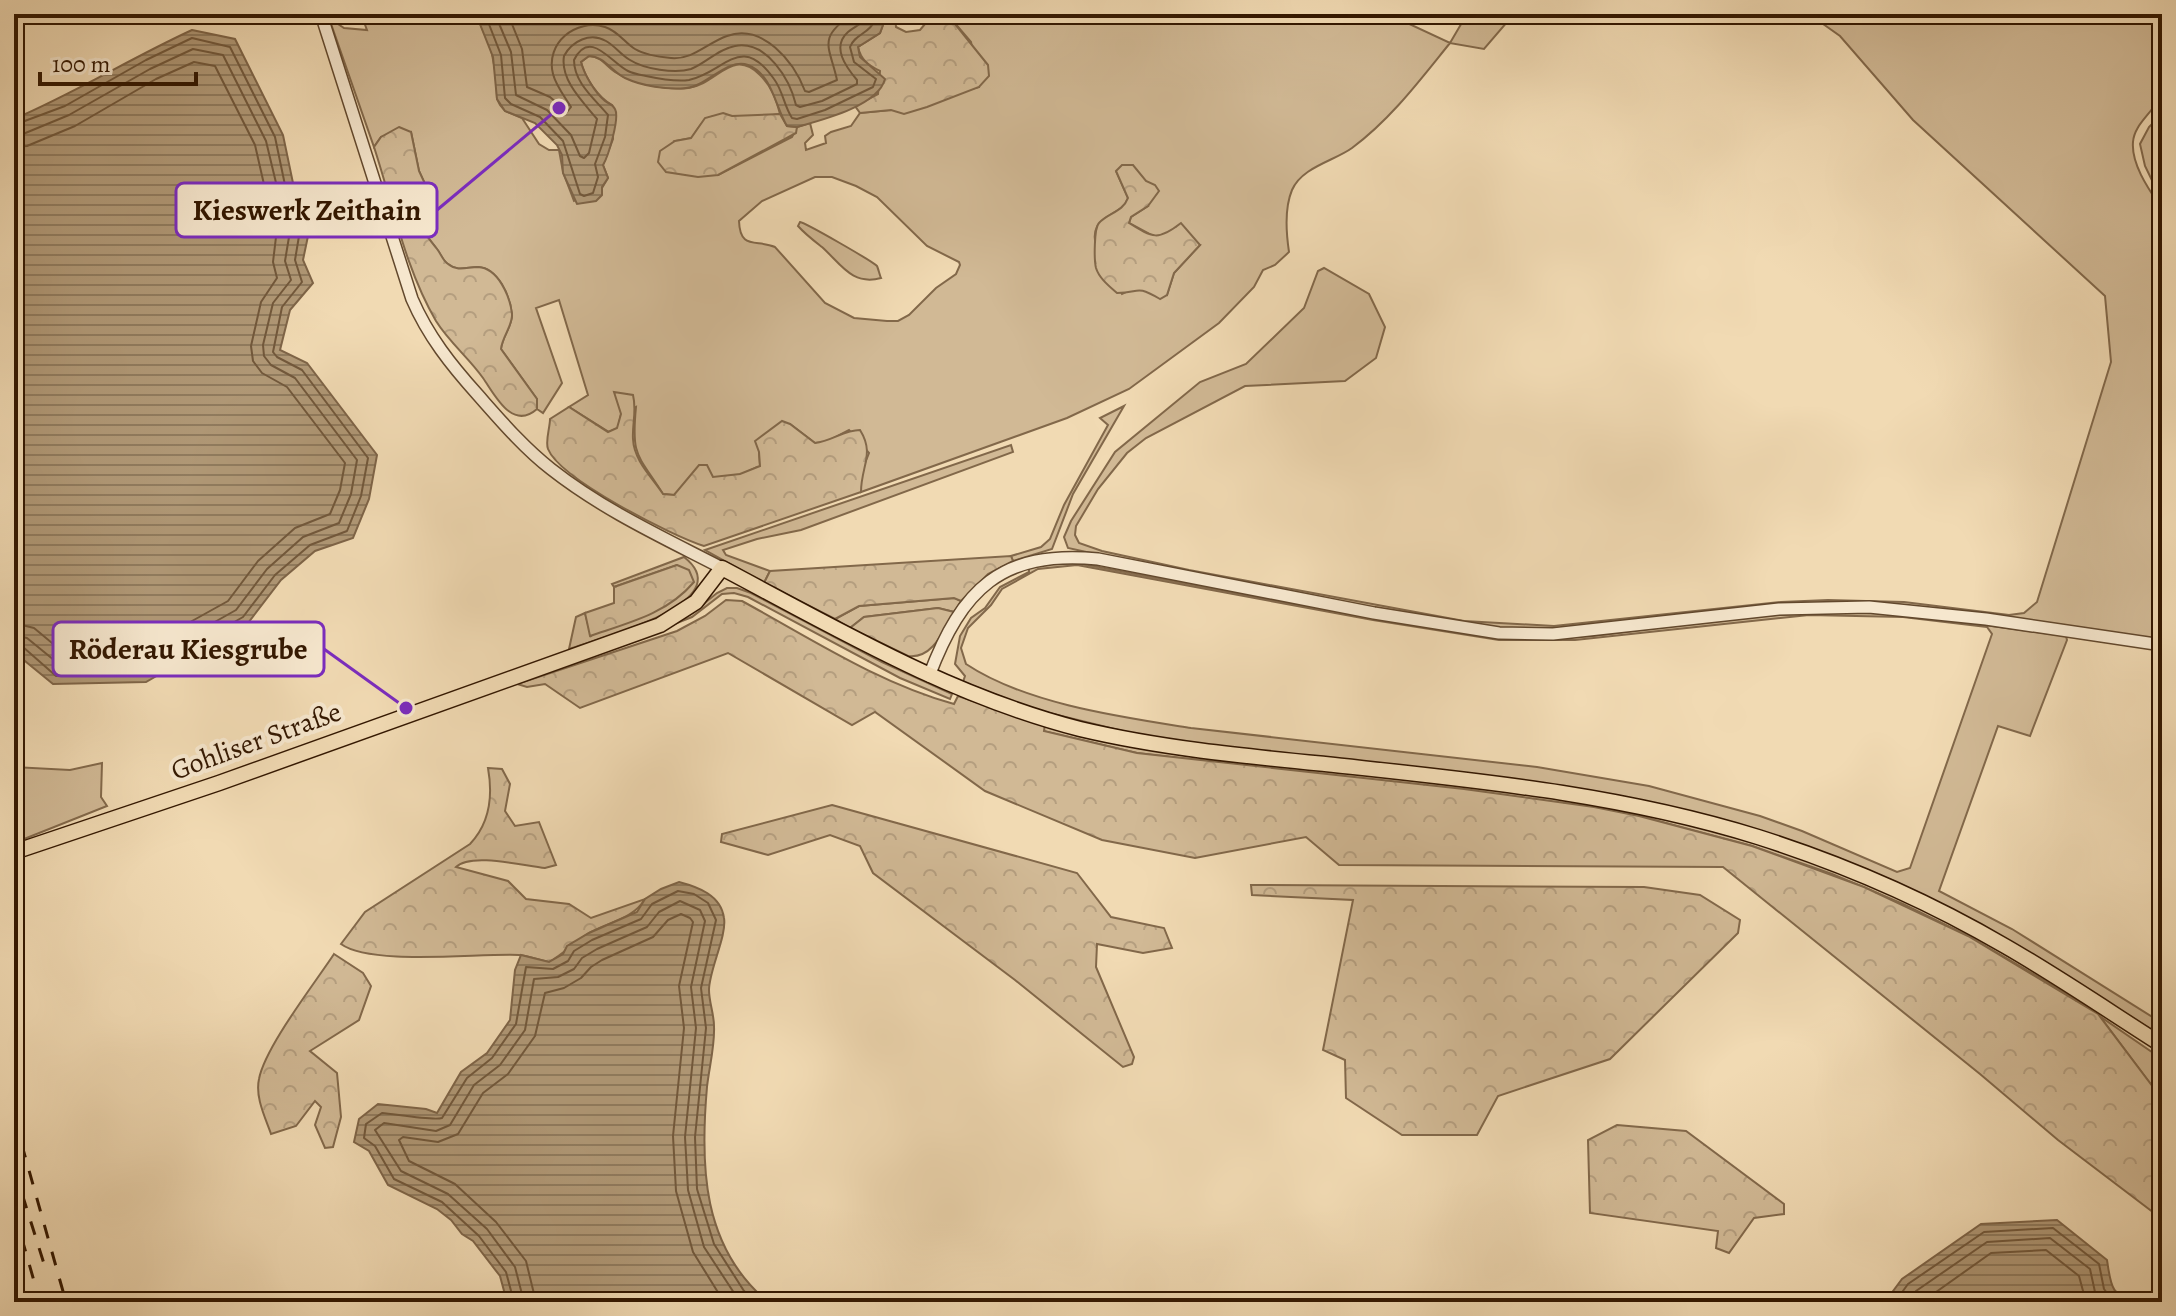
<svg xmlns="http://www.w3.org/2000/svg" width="2176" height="1316" font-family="Alegreya,serif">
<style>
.green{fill:#d1b995;stroke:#82684a;stroke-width:2;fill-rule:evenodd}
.forest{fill:url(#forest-crowns);stroke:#82684a;stroke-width:2}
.water{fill:url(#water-rules);stroke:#7e6447;stroke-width:2}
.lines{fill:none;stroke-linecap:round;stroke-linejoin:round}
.shore{stroke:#72583b;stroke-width:2}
.minor-casing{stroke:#62482d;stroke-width:14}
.major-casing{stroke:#331700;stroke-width:17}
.minor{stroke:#f6e7ce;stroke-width:11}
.major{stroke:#f1dab3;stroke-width:14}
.rail{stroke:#331700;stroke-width:3;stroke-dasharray:14 14;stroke-linecap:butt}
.labels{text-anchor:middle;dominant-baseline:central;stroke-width:8;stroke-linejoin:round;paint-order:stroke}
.street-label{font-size:28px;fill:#331700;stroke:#f6e7ce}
.leader{fill:none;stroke:#7b2cbf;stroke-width:3}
.callout-dot{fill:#7b2cbf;stroke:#f6e7ce;stroke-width:3}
.callout{fill:#f6e7ce;stroke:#7b2cbf;stroke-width:3}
.callout-label{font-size:30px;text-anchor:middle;font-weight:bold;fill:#331700}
</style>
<defs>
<pattern id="forest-crowns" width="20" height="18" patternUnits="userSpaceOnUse" patternTransform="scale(2)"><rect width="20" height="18" fill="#d1b995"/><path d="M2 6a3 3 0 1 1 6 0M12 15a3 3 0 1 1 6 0" fill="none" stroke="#b49e7f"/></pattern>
<pattern id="water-rules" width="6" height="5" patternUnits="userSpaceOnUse" patternTransform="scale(2)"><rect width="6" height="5" fill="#b09876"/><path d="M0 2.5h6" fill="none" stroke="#907b5e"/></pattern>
</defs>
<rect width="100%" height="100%" fill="#f1dab3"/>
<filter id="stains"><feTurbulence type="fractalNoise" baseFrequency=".0025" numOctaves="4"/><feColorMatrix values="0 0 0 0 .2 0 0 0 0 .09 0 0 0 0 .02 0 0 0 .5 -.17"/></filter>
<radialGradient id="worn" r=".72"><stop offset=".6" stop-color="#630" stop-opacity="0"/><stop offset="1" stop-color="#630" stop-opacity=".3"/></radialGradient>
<g class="green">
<path d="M361 14H476L491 49 496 75 497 99 500 105 505 111 522 118 539 144 549 150H559L563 172 574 201 602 188 608 178 603 165 613 139 612 105C598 97 585 78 581 62L589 56C601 56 606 66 615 72 623 77 635 82 644 84 658 87 674 90 688 88 718 84 732 47 760 75 772 87 776 99 780 114 766 116 747 118 733 116 709 114 705 116 692 138L675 141 718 175 792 137 797 127 810 123 813 135 805 143 806 150 826 143 825 136 831 132 851 126 860 113 891 110 979 87 971 42 947 14H1388L1450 43 1467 14H1514L1484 49 1450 43C1420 80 1391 119 1352 148 1334 161 1302 167 1292 190 1284 209 1286 232 1289 252L1275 265 1263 270 1254 287 1219 323 1129 389 1067 418 861 492 860 476 869 453 849 430 826 442 815 443 790 424 759 452 760 466C754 468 748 472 742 474 718 481 693 475 674 495L663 494C638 454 631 458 636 407L621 414 618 428 609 432 569 407 588 395 559 300 536 308 562 383 543 413 537 409V399L501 349C502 337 513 325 512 314 510 296 498 268 478 267 467 267 457 272 448 264 443 261 441 254 437 249 421 228 408 217 418 188L426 186 419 171 411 132 381 137 374 147 329 18 344 28 367 30ZM1116 171 1148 206 1131 217 1129 223 1155 237 1165 235 1200 245 1174 273 1167 295 1134 288 1122 294C1111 275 1079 236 1104 219 1114 212 1124 209 1128 198ZM815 177H832L856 186 877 197 927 246 959 262 960 265 956 274 936 288 909 315 898 321H887L854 318 825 303 775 247C756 239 740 250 739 221L762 201Z"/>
<path d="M1809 14H2159C2165 35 2166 87 2155 105 2147 117 2134 127 2133 142 2131 165 2150 191 2162 209V640L1904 605 1554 629 1499 628 1376 609 1100 555 1068 548 1064 537 1071 521 1115 452 1200 382 1246 364 1304 308 1318 271 1324 268 1369 294 1385 327 1376 358 1345 381 1245 386 1146 438 1127 453 1098 489 1076 526 1075 535 1079 543 1102 551 1189 570 1464 621 1554 626 1781 602 1828 600 1904 602 2009 615 2024 613 2037 602 2111 362 2105 296 1913 120 1840 36Z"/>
<polygon points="2162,114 2162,201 2145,166 2140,144 2149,127"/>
<path d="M800 222C806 223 872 261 877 266 878 268 880 276 881 278 852 286 841 264 822 247 813 240 805 234 798 226Z"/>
<polygon points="1124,406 1073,494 1052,549 1013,561 1011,556 1041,547 1050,539 1064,505 1108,425 1100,418"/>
<polygon points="1011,445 1013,452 801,530 757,539 723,550 726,555 770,571 764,583 705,550"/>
<path d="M684 557C743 603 596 639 569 649L576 617 585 613 591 636 677 565 614 587 612 584Z"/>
<path d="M1078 563 1373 618 1499 638 1529 639 1592 636 1745 617 1827 612 1904 614 2066 636 2067 640 2030 736 1998 726 1939 891 2012 929 2162 1023V1036L2006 940 1703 816 1143 736 1033 709 963 682 965 676 955 664 960 636 971 618 985 608 1000 587 1029 572V568L1049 564ZM1077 565 1373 620 1499 640H1575L1809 615 1903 617 1987 627 1992 634 1910 868 1897 872 1802 831 1760 816 1649 786 1537 767 1191 728C1121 717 1026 704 966 664L961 648 968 628 991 605 1002 589 1038 569Z"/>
<polygon points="727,588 737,588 751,593 882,662 952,694 950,699 900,678 748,597 734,593 722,594 692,617 636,639 691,614 717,593"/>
<polygon points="955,598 961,601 954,612 938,608 864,617 850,628 835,619 859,606"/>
<path d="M1045 725C1167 742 1288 759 1410 776 1539 793 1671 811 1794 854 1904 893 2000 950 2099 1010L2098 1015 2162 1059V1099L2098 1014 2042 979 1968 936 1903 904 1832 874 1752 846 1639 816 1594 807 1137 753 1043 731Z"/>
<polygon points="102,763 101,797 107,806 14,843 14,767 70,770"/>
</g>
<g class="forest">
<path d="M887 14H895L896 27 906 32 920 30 925 24 926 14H947L988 65 989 76 979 87 927 107 904 114 891 110 860 113 855 106 878 94 880 71C868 65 861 60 858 47L880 33Z"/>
<polygon points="723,113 732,116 780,114 787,126 797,127 796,133 718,175 698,177 666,172 658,162 660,151 675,141 691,138 705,118"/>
<path d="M399 127 411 132 419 171 426 186 418 188C408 217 421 228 437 249 441 254 443 261 448 264 458 272 467 267 478 267 498 268 510 296 512 314 513 325 502 337 501 349L537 399V409C512 431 495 395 483 378 469 358 449 342 436 321 405 268 393 205 374 147L381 137Z"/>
<path d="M1122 165H1133L1146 181 1155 185 1159 191 1148 206 1131 217 1129 223C1153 238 1158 241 1181 223L1200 245 1174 273 1167 295 1160 299C1134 284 1141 293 1117 293 1109 286 1099 278 1096 268 1094 260 1094 228 1099 223 1108 213 1123 212 1128 198L1116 171Z"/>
<path d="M614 392 633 395C637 411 632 424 633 439 634 461 652 477 663 494L674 495 699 465H707L713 477 740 474 760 466 759 452 755 441 782 421 790 424 815 443C832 441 844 430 860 430 875 454 861 466 861 492L704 546C672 536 560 479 548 449 545 441 550 428 550 419L569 407 608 432 617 428 621 414Z"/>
<polygon points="1011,556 1013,561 988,574 961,601 954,598 859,606 835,619 764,583 770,571"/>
<path d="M677 565 689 570 694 582C667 614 628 623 590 636L585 613 614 603V587Z"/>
<path d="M726 600 742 601C810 638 878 683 954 704L958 696 1045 725 1044 731 1137 753 1464 789 1594 807 1639 816 1752 846 1864 887 1968 936 2098 1014 2162 1099V1219L2058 1140 1980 1074 1723 867 1339 865 1306 837 1195 858 1102 840 985 791 875 712 852 725 728 653 580 708 545 684 527 687 517 684 677 631 705 616Z"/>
<path d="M938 608 954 612C943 631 933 659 908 656L850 628 864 617Z"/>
<path d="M488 768 502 769 510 784 505 811 515 826 539 822 556 865 545 868C524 866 471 852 456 867L508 881 526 899 569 904 591 918 645 899C633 919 611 921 591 932 576 940 564 954 549 962 539 960 529 956 519 955 478 953 371 966 341 944L365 912 470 844C490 823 493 796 488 768Z"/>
<polygon points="832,805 1077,873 1111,917 1164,928 1172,948 1143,953 1097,944 1096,967 1134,1057 1132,1064 1123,1067 1015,980 873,873 860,846 830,835 768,855 721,842 722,834"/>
<polygon points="1251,885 1644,887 1700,895 1740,920 1738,933 1610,1059 1498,1096 1477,1135 1402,1135 1346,1098 1345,1060 1323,1050 1353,900 1252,895"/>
<path d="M334 954 363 973 371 986 359 1020 310 1051 337 1073 341 1117 333 1147 325 1148 315 1125 321 1107 315 1101 296 1126 271 1134C265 1117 255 1097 259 1079 265 1047 315 983 334 954Z"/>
<polygon points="1617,1125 1686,1131 1784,1204 1784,1214 1754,1218 1729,1253 1716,1248 1718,1231 1590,1213 1588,1140"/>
</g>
<g class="water">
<path d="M476 14H887L880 33 858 47 860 57 885 79C878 106 822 120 797 127L787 126C775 107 773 75 748 65 728 57 706 87 686 88 667 90 642 86 625 78 612 72 604 56 589 56L581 62C584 74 595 93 605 101 610 105 612 103 615 109 620 118 608 157 603 165L608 178 602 187V195L596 201 577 204 563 173 562 155 557 145 535 123 505 111 497 99 493 57Z"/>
<path d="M192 30 235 39 283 135 298 207 308 236 303 260 313 283 290 310 280 350 307 363 377 455 369 499 353 538 315 551 281 580 248 623 146 682 53 684 14 652V119C75 93 131 58 192 30Z"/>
<path d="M679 882C698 887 721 895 724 918 727 936 709 970 709 990 709 1002 714 1014 714 1026 715 1046 709 1068 707 1087 700 1166 702 1247 768 1302H507L500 1276 473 1241 462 1234 451 1220 437 1209 388 1185 369 1151 354 1142 359 1119 378 1104 426 1109 437 1113 461 1072 487 1053 510 1020 515 970 521 955 549 962 563 954 567 946 589 933 637 912 645 899 661 889Z"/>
<path d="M2057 1220 2107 1260C2111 1285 2110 1296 2137 1302H1885L1902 1279 1981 1224Z"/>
</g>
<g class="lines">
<g class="shore">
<path d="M485 14 501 55 505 98 511 104 540 117 563 141 580 194 584 196 593 193 598 177 595 164 605 137 608 115C595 99 574 83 574 60 590 28 611 63 628 71 634 74 641 75 646 76 660 79 676 82 689 80 725 72 741 32 774 79 783 91 784 106 792 118L797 119 825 110 873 87 876 79 854 62 850 47C856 32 870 36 878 14"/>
<path d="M495 14 511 52 516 95 547 110 571 135 580 156 584 158 589 153 597 119C583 102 560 80 564 56 572 41 590 32 606 41 615 46 621 55 630 60 644 69 675 74 691 69 706 63 718 49 735 46 767 40 790 80 796 105L800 107 822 101 857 84V80C846 67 831 47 848 32 856 25 864 24 868 14"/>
<path d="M508 14 522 49 527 87 550 97 567 112 571 107C565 97 556 86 553 74 545 43 576 18 605 27 618 31 625 43 635 49 645 55 660 57 671 58 693 60 707 43 727 36 763 23 794 62 805 91L809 92 837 80C830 47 816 38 853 14"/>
<polyline points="14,125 65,106 146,60 192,38 230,47 275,137 290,209 299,236 295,260 302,282 282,307 273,352 277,357 302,370 368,458 361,496 347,531 310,545 275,575 243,617 144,674 56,676 23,647 14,645"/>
<polyline points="14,135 23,134 69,115 150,69 193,49 223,55 266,141 289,237 285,261 291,280 273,303 263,345 264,356 271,365 295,378 357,460 351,494 339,523 303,537 267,569 236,610 142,663 60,665 27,638 14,635"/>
<polyline points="14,147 27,146 75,126 156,79 194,62 215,66 255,145 276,237 273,262 277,278 261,302 251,346 253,361 262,373 287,387 345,463 340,490 330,514 295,528 258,561 228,601 138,651 64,653 34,628 14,623"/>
<path d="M514 1302 506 1272 479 1236 442 1202 394 1179 375 1146 364 1138 366 1124 382 1113C395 1114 433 1121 442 1118L467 1078 492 1058 516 1024 526 967 553 969 568 961 574 951 592 940 641 919 652 904 678 891 694 894 708 903 716 920 701 988 706 1028 695 1137 697 1189 714 1244 744 1291 755 1302"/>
<polyline points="524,1302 515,1267 487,1229 448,1194 401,1171 375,1130 384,1123 436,1131 450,1125 474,1085 500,1065 525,1030 534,979 558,977 574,969 582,958 597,949 647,927 659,912 680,901 700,910 705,921 691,987 696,1028 685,1137 688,1190 704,1247 740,1302"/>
<polyline points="536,1302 526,1261 496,1222 455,1184 409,1161 399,1140 403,1137 438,1142 458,1134 483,1093 508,1074 535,1036 545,993 564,988 581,978 591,967 602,960 653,937 668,920 681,914 690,918 693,922 679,986 684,1028 673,1136 676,1191 693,1252 724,1302"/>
<polyline points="1895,1302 1908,1284 1984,1232 2053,1228 2099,1264 2104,1289 2114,1302"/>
<polyline points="1908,1302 1916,1291 1987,1242 2050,1238 2090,1269 2095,1292 2101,1302"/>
<polyline points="1922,1302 1991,1253 2046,1250 2079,1276 2086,1302"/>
</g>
<defs>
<g id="minor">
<path d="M321 14 412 299C428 336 451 365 478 395 501 421 524 448 551 469 603 510 664 538 722 568"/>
<path d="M929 676C962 589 1001 550 1098 559L1374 613 1499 633 1553 634 1779 609 1869 607 1986 619 2162 645"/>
</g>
<path id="major" d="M14 852 219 783 660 625 696 602 722 568C839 630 951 696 1080 729 1160 748 1243 756 1325 764 1471 780 1617 793 1758 837 1843 864 1928 901 2005 946 2059 977 2110 1012 2162 1045"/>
</defs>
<use href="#minor" class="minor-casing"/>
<use href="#major" class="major-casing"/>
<use href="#minor" class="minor"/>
<use href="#major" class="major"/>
<g class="rail">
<polyline points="14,1117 66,1302"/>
<polyline points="14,1168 45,1267"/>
<polyline points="14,1211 40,1302"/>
<polyline points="14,1261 27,1302"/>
</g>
</g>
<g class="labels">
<g class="street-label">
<text transform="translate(256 741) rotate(-20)">Gohliser Straße</text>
</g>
</g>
<path class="leader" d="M559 108L437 210M406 708L324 649"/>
<g class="callout-dot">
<circle cx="559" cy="108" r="8"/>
<circle cx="406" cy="708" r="8"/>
</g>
<g class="callout">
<rect x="176" y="183" width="261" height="54" rx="8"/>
<rect x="53" y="622" width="271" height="54" rx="8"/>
</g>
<g class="callout-label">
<text x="307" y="220">Kieswerk Zeithain</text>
<text x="188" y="659">Röderau Kiesgrube</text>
</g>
<rect width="2176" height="1316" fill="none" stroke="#f1dab3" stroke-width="48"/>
<rect x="16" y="16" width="2144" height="1284" fill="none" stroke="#331700" stroke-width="4"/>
<rect x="24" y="24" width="2128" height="1268" fill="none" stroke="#331700" stroke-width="2"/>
<path d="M40 72v12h156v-12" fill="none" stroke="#331700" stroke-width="4"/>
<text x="52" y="72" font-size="24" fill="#331700" stroke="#f6e7ce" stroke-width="6" paint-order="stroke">100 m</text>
<rect width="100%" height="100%" filter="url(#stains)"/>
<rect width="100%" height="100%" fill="url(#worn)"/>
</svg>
